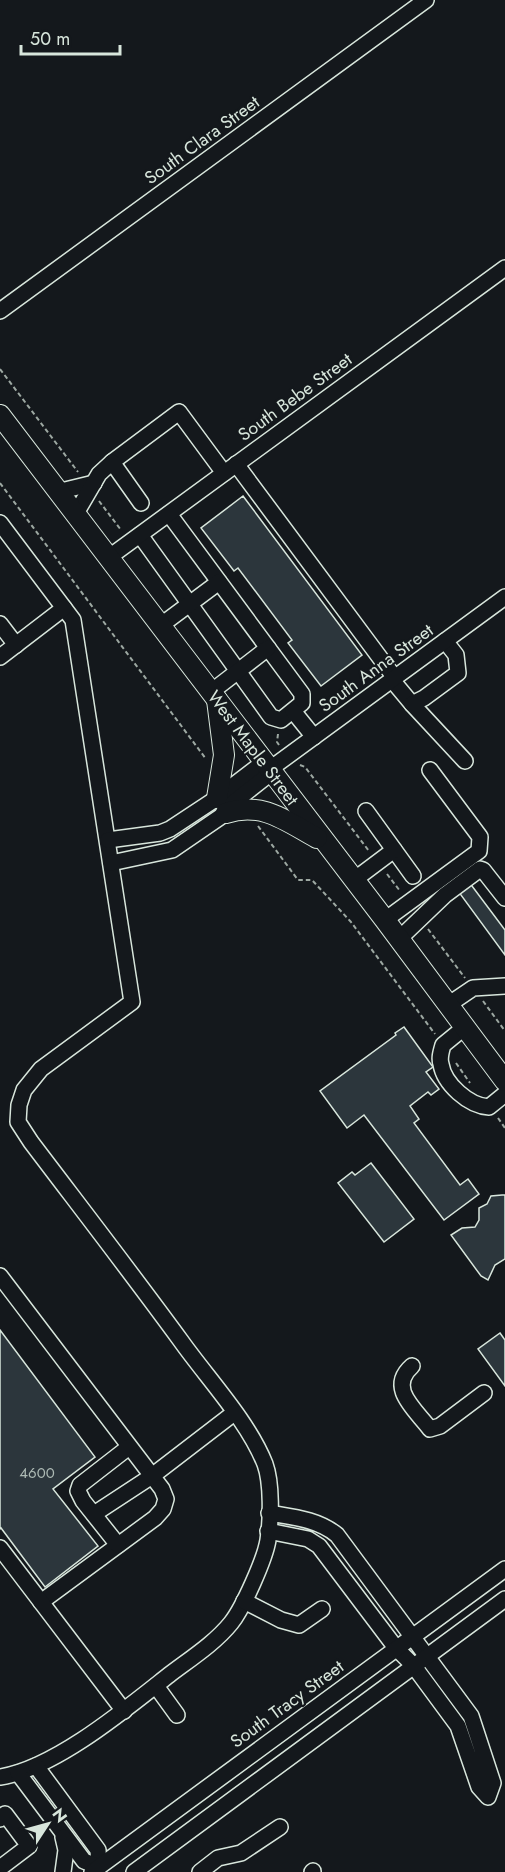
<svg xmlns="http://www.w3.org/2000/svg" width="505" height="1872" font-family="Jost,sans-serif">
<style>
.building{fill:#2c363c;stroke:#d8e6dc;stroke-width:1.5}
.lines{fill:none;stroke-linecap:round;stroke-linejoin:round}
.minor-casing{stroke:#d8e6dc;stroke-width:18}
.major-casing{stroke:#d8e6dc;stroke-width:22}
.path{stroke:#9da8a2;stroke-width:2;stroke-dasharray:4.5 3;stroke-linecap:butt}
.minor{stroke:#14181c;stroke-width:15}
.major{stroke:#14181c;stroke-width:20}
.labels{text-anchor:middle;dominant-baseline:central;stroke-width:4.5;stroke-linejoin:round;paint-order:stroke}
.number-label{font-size:15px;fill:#adbab4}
.street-label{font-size:18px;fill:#d8e6dc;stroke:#14181c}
</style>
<rect width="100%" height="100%" fill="#14181c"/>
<g class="building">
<polygon points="243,496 362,655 321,686 288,643 292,640 238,568 234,571 201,528"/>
<polygon points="469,882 505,930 505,955 458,891"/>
<polygon points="404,1027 433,1067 426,1072 439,1089 431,1095 428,1092 410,1106 419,1119 414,1123 460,1185 468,1179 479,1194 444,1220 364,1115 347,1128 320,1091 396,1035 395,1033"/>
<polygon points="371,1163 414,1219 384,1242 338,1183 352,1172 355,1175"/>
<polygon points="502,1195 505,1195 505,1259 495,1265 488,1280 481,1276 451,1235 462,1228 475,1227 479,1220 479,1208 487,1204 491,1196"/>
<polygon points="0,1330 95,1457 53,1489 98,1546 45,1587 1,1528 0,1529"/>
<polygon points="500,1333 505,1340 505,1386 478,1349"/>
</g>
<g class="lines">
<defs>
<g id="minor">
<polyline points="0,311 426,0"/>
<polyline points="112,462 179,412 224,473"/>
<polyline points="236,464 395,678"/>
<polyline points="57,492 94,483"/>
<polyline points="75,515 99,474 112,462 141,503"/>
<path d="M0 523 73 620 132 1002 41 1069 24 1090 19 1105 18 1122 31 1142C81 1208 132 1274 181 1341 208 1379 248 1421 265 1464 272 1483 271 1520 268 1540 265 1559 243 1608 231 1623 215 1643 190 1659 169 1675 126 1709 54 1769 0 1777"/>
<polyline points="140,535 271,717 281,720 302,703 302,694 169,514"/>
<polyline points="108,558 505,268"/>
<polyline points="0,624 16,645"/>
<polyline points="160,626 219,582"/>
<polyline points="0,657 64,608"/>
<polyline points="392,680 412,704 424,698 458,673 456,655 445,641"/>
<polyline points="211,692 268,648"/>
<polyline points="412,704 465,761"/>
<polyline points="293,711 314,737"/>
<polyline points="270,769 505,597"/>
<polyline points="366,811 413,876"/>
<polyline points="108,840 160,833 170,829 217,798 264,762"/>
<polyline points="111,863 172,850 226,813 234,802 272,772"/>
<polyline points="354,880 394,850"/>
<polyline points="385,920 479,851 480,837 430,770"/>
<polyline points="399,939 445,895 480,869 483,870 505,898"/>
<polyline points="448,1005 473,988 505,986"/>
<path d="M465 1027 443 1045C441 1052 439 1058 441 1064 444 1084 469 1106 489 1107L505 1094"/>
<polyline points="0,1276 162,1489 166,1499 163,1509 155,1518 41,1602"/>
<path d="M412 1366C387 1388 415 1409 430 1429L440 1426 484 1393"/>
<polyline points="94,1514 152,1476 234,1413"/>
<path d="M268 1531 308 1539 319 1546 396 1648 413 1665 458 1726 479 1787 488 1797 493 1783 471 1716 337 1535C318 1519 292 1517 269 1513"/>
<polyline points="118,1545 83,1501 78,1491 80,1485 129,1447"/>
<polyline points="0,1548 124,1711"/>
<polyline points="244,1601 281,1620 299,1625 322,1609"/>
<polyline points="156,1686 177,1715"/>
<polyline points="36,1766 98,1850 99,1867"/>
<polyline points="18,1773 84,1861 99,1867"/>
<polyline points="0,1819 5,1814 29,1846 0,1868"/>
<polyline points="63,1837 66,1850 63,1872"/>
<polyline points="92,1872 505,1569"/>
<polyline points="134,1872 505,1599"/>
<polyline points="200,1872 218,1858 241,1853 280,1827"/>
<polyline points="312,1872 313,1871"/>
</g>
<g id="major">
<polyline points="0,415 385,920 505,1081"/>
<polyline points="217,798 224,755 217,700"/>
<path d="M226 813C262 801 286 821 317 838"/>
</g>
</defs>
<use href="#minor" class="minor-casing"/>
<use href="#major" class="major-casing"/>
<g class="path">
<polyline points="0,369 78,472"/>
<polyline points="0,483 206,759"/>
<polyline points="99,501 121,530"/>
<polyline points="278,734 277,742 279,745"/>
<polyline points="300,765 305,767 369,851"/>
<polyline points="258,826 298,880 312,880 351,922 435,1034"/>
<polyline points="387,874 400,891"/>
<polyline points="428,929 465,978"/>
<polyline points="483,1001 505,1031"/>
<polyline points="456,1063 470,1083"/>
<polyline points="498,1118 505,1128"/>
</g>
<use href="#minor" class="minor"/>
<use href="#major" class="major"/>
</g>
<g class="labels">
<g class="number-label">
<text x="37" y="1473">4600</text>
</g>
<g class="street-label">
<text transform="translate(202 140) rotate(-36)">South Clara Street</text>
<text transform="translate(295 397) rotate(-36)">South Bebe Street</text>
<text transform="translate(376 668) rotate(-36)">South Anna Street</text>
<text transform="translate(253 748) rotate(53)">West Maple Street</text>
<text transform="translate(287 1704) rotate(-36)">South Tracy Street</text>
</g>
</g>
<g transform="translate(48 1824) rotate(54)" stroke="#14181c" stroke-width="4.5" paint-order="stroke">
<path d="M0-4.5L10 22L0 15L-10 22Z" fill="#d8e6dc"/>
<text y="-9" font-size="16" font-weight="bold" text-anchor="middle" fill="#d8e6dc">N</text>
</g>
<path d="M21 45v9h99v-9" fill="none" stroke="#d8e6dc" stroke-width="3"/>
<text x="30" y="45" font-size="18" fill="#d8e6dc" stroke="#14181c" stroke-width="4.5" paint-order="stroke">50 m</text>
</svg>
